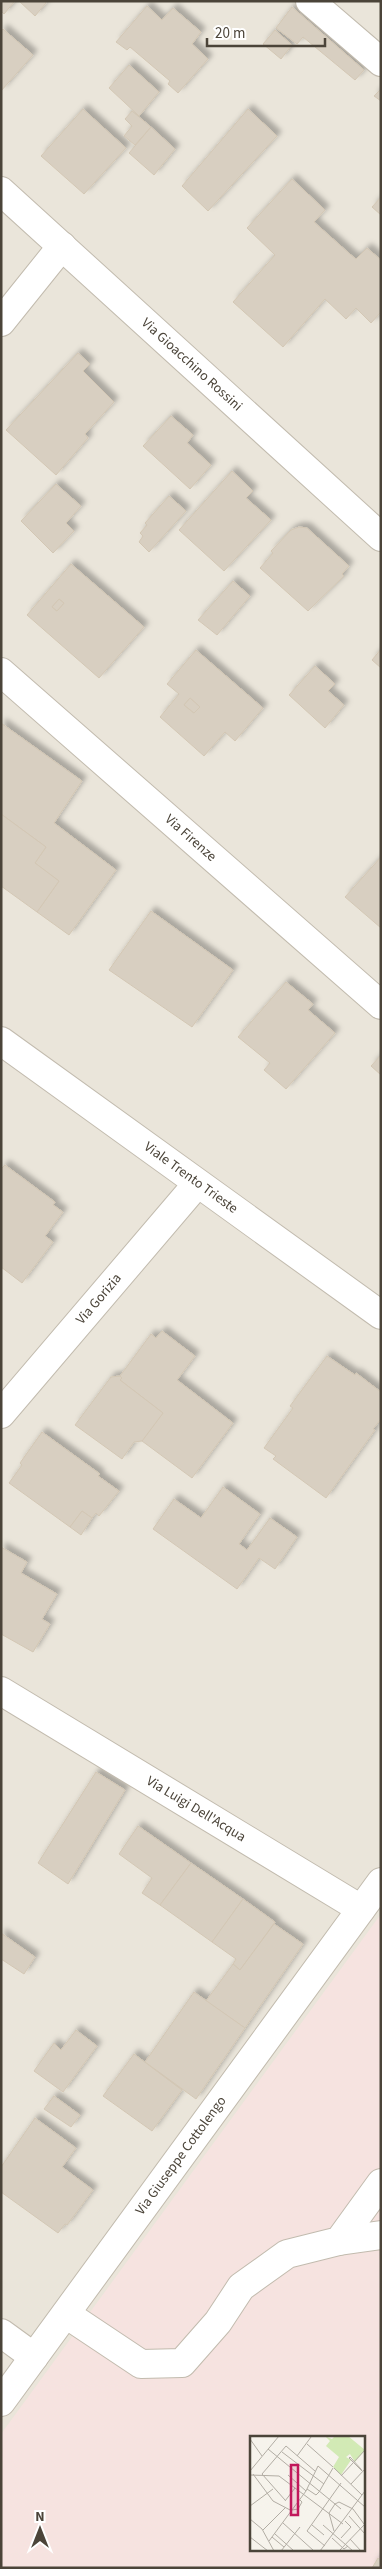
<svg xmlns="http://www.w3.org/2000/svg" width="382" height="2569" font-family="'Source Sans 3',sans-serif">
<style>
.residential{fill:#eae5da;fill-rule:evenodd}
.medical{fill:#f6e3e0;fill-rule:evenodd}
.building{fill:#d8cfc1;stroke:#d3c7b4;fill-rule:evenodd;filter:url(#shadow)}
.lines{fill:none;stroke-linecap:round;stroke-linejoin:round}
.minor-casing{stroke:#c2bbae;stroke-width:30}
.minor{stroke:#fff;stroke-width:28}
.labels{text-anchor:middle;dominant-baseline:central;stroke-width:5;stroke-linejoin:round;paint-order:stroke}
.street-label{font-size:14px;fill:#4b4439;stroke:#fff}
.inset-road{fill:none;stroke:#b2ada4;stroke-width:1}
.view{fill:#c2185b;fill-opacity:0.15;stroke:#c2185b;stroke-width:2.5}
.inset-edge{fill:none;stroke:#4b4439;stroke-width:2.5}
</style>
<defs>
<filter id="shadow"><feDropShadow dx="4.5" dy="-4.5" stdDeviation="2.5" flood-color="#0004"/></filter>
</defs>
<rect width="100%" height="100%" fill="#f6f3ec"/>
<g class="residential">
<polygon points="1,1 381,1 381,1309 1,1032"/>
<polygon points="1,1051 184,1185 1,1401"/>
<path d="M201 1195 381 1322V2568H1V1429ZM251 2438H363V2550H251Z"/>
</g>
<path class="medical" d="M381 1914V2568H1V2434ZM251 2438H363V2550H251Z"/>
<g class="building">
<polygon points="1,1 15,1 4,14 1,11"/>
<polygon points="19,1 45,1 46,3 35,16"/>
<polygon points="147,6 162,20 173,8 201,32 192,44 208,59 178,93 168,84 170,81 130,47 127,50 116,42"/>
<polygon points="292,7 364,70 355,80 303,37 297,44 276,28"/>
<polygon points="3,29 33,55 1,91 1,31"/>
<polygon points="275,30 292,45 281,59 263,44"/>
<polygon points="129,65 159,92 139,116 109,88"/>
<polygon points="381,89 381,101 374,96"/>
<polygon points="83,109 126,148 84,194 41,156"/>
<polygon points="248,109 277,136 208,211 182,186"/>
<polygon points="132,111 151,127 135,145 124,136 132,126 125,119"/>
<polygon points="151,127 175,149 154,175 129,153"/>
<polygon points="292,179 325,210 314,222 351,255 356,259 367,248 381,260 381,312 371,323 356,308 346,319 325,299 283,347 233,302 275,255 247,228"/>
<polygon points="381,197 381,215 372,207"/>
<polygon points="78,353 90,364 83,371 114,402 85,434 88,438 56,475 6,430"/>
<polygon points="171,416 193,435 187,443 211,465 190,489 143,446"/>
<polygon points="232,471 253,491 246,498 271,520 224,571 179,530"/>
<polygon points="56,484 81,506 66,523 74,531 53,553 21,521"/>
<polygon points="169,496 186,511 149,552 139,542 143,536 140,533 147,525 145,523"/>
<polygon points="299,527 307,528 349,566 342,574 344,576 308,611 260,568 273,553 271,551 291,530"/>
<path d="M71 564 144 627 99 678 27 615ZM59 599 64 603 57 611 52 607Z"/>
<polygon points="233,581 250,596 217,635 198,620"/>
<polygon points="59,599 64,603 57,611 52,607"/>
<polygon points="381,649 381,668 372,660"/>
<path d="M196 650 263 708 235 741 225 732 204 756 160 717 179 694 167 684ZM190 698 200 707 194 713 184 705Z"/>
<polygon points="315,666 335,684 328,691 344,705 325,728 289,695"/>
<polygon points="190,698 200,707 194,713 184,705"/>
<polygon points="1,723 82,781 54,823 116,870 69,935 37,912 59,881 35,863 46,847 1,814"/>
<polygon points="1,814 46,847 35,863 59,881 37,912 1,886"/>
<polygon points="381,857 381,928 345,897"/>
<polygon points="151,911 233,970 192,1027 109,970"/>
<polygon points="286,982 313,1004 308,1010 335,1033 286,1089 264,1070 270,1063 238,1037"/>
<polygon points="381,1055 381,1075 371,1066"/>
<polygon points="5,1165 55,1202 53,1205 63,1212 45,1236 53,1242 22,1283 1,1267 1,1169"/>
<polygon points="162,1331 195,1356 177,1380 233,1423 192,1478 142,1441 163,1413 120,1380 122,1378 120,1376 151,1334 156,1338"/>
<polygon points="327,1356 355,1375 356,1373 381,1392 381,1419 373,1429 375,1430 326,1498 273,1459 276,1456 264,1448 293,1408 290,1406"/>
<polygon points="120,1376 122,1378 120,1380 163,1413 142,1441 134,1442 122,1459 75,1425 111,1377"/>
<polygon points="42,1432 100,1474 98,1476 119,1491 99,1516 96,1513 92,1518 82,1511 70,1527 9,1483 22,1465 20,1463"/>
<polygon points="223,1487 260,1514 239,1544 247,1550 270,1518 297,1537 275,1569 259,1558 237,1589 153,1529 174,1499 201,1518"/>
<polygon points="82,1511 92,1518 81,1535 70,1527"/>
<polygon points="1,1547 27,1562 21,1573 57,1594 42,1619 50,1624 33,1652 1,1634"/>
<polygon points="96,1772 125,1790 68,1884 38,1863"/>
<polygon points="138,1826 191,1863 160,1905 142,1893 152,1878 119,1854"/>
<polygon points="191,1863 243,1899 212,1942 160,1905"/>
<polygon points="243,1899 275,1922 240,1970 233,1964 236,1959 212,1942"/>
<polygon points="274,1924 303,1944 245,2028 206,2001 233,1964 240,1970"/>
<polygon points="1,1933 35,1957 24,1974 1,1959"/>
<polygon points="194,1992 245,2028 196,2099 145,2062"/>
<polygon points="76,2030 97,2046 63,2092 34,2071 54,2043 61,2050"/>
<polygon points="134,2054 182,2090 152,2131 103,2096"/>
<polygon points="54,2096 80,2115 71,2127 44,2109"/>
<polygon points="35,2118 76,2148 62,2167 93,2190 67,2225 65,2224 58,2233 1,2192 1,2167"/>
<polygon points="378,2558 381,2560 381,2568 372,2568"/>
</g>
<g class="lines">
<defs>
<g id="minor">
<polyline points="310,1 381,62"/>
<path id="s1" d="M1 191 381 537"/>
<polyline points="1,322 62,246"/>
<path id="s2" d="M1 672 381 1005"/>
<path id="s3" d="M1 1041 381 1315"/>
<path id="s4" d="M1 1414 197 1184"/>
<path id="s5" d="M1 1691 361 1909"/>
<polyline points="339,2241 381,2235"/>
<polyline points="66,2314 141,2364 182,2363 218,2322 241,2287 287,2254 339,2241 381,2183"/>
<polyline points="1,2333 34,2357"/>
<path id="s6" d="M1 2402 381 1882"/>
</g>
</defs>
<use href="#minor" class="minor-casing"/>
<use href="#minor" class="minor"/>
</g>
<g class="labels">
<g class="street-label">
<text stroke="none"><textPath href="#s1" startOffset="258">Via Gioacchino Rossini</textPath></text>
<text stroke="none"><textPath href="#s2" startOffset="252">Via Firenze</textPath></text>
<text stroke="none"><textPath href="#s3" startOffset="234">Viale Trento Trieste</textPath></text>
<text stroke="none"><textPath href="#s4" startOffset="151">Via Gorizia</textPath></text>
<text stroke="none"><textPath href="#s5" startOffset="228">Via Luigi Dell'Acqua</textPath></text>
<text stroke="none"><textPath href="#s6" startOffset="305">Via Giuseppe Cottolengo</textPath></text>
</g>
</g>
<g transform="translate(250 2436)">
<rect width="115" height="115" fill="#f6f3ec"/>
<path d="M75 0 82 3 85 0H98L115 14 105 26 100 18 96 21 101 24 91 39 83 31 89 21 76 10 80 5Z" fill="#d2eab5"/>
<path class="inset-road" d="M0 3 12 20M57 8 83 31M18 13 85 68 89 66 103 73 114 88M32 16 74 48M47 20 61 1M100 21 111 33 112 35 99 22ZM84 32 112 59M0 35 29 0M3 38 23 65 42 75M12 38 36 10 65 35M12 38 35 64M0 39 29 40 93 88M38 39 56 55M91 40 115 14M101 48 115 33M57 53 66 59 69 56M69 56 83 32M35 65 45 52M0 70 23 53M42 74 48 73 52 66 50 64M79 77 84 95M79 77 85 68 91 73M99 80 115 98M0 83 12 93 24 115M33 87 64 115M62 89 74 99M73 89 103 115M13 94 36 71M25 98 44 115M0 101 18 115M22 101 34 111M82 102 94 113 98 110M91 102 101 91 95 85M100 103 111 115M19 105 56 55 68 30 115 71M75 110 57 95 91 47M31 115 50 91M70 115 115 55M89 115 115 88"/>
<path class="view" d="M41 29H48V79H41Z"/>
<rect width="115" height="115" class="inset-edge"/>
</g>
<rect width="382" height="2569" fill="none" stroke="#4b4439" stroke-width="5"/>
<g transform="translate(40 2529)" stroke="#ffffff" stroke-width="4" paint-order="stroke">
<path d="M0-4L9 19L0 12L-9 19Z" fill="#4b4439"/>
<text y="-8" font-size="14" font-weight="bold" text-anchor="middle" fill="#4b4439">N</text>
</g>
<path d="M207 38v8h118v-8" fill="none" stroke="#4b4439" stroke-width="2.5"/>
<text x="215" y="38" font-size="15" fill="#4b4439" stroke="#ffffff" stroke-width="4" paint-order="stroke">20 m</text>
</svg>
